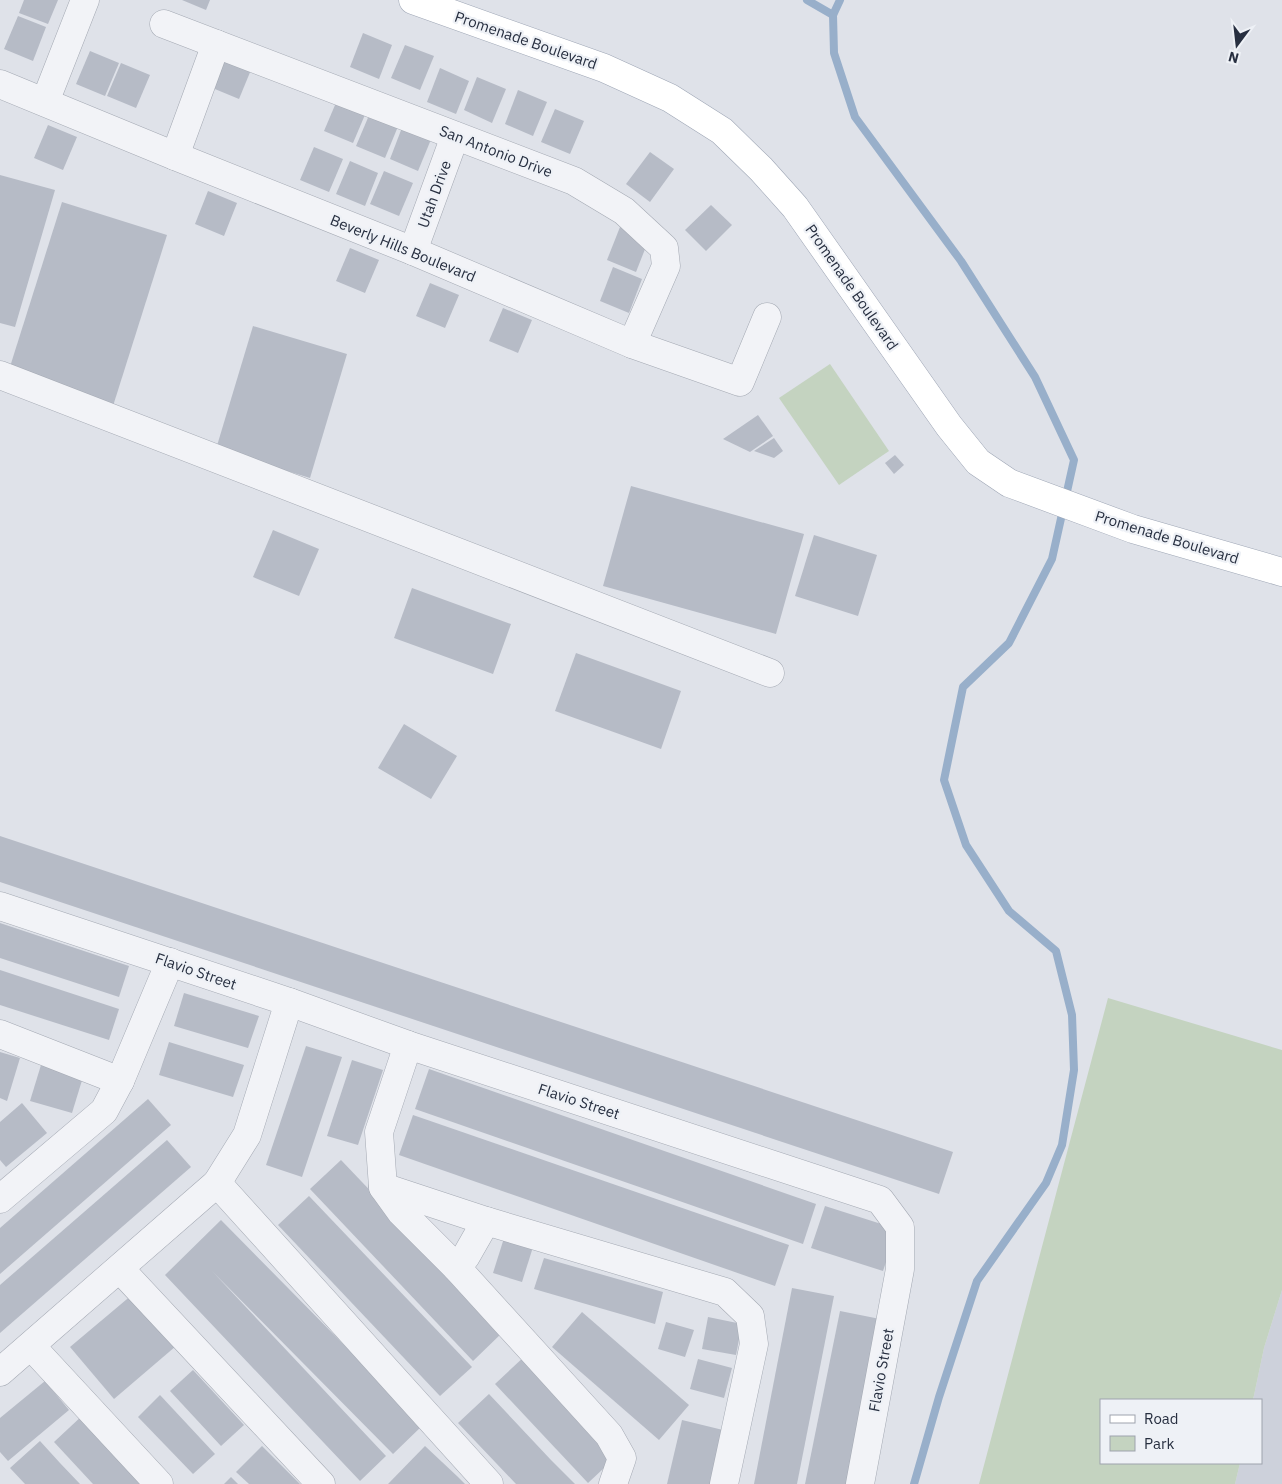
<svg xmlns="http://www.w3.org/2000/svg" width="1282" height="1484" font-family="'IBM Plex Sans',sans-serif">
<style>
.built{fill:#cdd1db}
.green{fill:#c4d3c0}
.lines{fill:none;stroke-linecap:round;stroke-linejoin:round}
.stream{stroke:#98afca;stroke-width:8}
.building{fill:#b6bbc6}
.minor-casing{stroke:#a4a9b3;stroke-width:29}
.major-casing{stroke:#9ea6b5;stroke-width:29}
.minor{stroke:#f2f3f7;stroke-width:28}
.major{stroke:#fff;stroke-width:28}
.labels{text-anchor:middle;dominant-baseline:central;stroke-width:4.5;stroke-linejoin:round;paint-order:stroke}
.street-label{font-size:15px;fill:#272f40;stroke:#eef1f6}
</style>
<rect width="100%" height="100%" fill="#dfe2e9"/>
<polygon class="built" points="1282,1290 1282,1484 1235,1484 1240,1463 1261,1463 1261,1400 1253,1400 1264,1348"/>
<g class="green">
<polygon points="830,364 889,451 839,485 779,398"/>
<polygon points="1108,998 1282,1050 1282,1290 1264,1348 1253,1400 1101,1400 1101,1463 1240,1463 1235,1484 979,1484"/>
</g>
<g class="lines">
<g class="stream">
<polyline points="807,0 833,15"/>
<polyline points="840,0 833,15 834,53 855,117 961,261 1035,377 1074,460 1052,559 1009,643 963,687 944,780 966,845 1009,911 1056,951 1072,1015 1074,1070 1062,1145 1046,1183 977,1281 939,1397 914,1484"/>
</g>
</g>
<g class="building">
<polygon points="24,0 58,0 48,24 19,13"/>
<polygon points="182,0 210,0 206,10"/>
<polygon points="18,16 46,27 33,61 4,49"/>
<polygon points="363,33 392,45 379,79 350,67"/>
<polygon points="405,45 434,56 420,90 391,78"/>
<polygon points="90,51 119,63 105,96 76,84"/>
<polygon points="224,53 253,65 239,99 210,87"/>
<polygon points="121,63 150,75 136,108 107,96"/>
<polygon points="440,68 469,81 456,114 427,102"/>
<polygon points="477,77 506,89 492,123 464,110"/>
<polygon points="518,90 547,102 533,136 505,124"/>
<polygon points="338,98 367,110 353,143 324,131"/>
<polygon points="555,109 584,121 570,154 541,142"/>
<polygon points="370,113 399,124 385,158 356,146"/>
<polygon points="48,125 77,137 63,170 34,158"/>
<polygon points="403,125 432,137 418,171 390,159"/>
<polygon points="314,147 343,159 329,192 300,180"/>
<polygon points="650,152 674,169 650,202 626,184"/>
<polygon points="350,161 378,173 365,206 336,194"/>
<polygon points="384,171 413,183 399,216 370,204"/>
<polygon points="0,175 55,190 15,327 0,323"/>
<polygon points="208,191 237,203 224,236 195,224"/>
<polygon points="62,202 167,235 113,406 8,373"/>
<polygon points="711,205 732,225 706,251 685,230"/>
<polygon points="620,227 649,239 636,272 607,260"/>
<polygon points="350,248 379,260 365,293 336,281"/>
<polygon points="613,267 642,279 629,313 600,301"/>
<polygon points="430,283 459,295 445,328 416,316"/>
<polygon points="503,308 532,320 518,353 489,341"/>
<polygon points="253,326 347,354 310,478 216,449"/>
<polygon points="758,415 773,436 750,452 723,439"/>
<polygon points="774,438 783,451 774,458 754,451"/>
<polygon points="895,455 904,465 894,474 885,463"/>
<polygon points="631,486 804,534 776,634 603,586"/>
<polygon points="273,530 319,549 299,596 253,577"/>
<polygon points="814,535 877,555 858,616 795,596"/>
<polygon points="412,588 511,624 493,674 394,638"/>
<polygon points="576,653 681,691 661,749 555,711"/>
<polygon points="404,724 457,756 431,799 378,768"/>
<polygon points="0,836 953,1152 939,1194 0,882"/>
<polygon points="0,923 129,966 119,997 0,958"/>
<polygon points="0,970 119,1009 109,1040 0,1005"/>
<polygon points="184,993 259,1016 248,1048 174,1026"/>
<polygon points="169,1042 244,1065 233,1097 159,1075"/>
<polygon points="306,1046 342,1057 302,1177 266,1165"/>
<polygon points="0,1052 20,1058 7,1101 0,1098"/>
<polygon points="352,1060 383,1070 358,1145 327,1136"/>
<polygon points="41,1065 83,1077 72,1113 30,1101"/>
<polygon points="429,1069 816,1204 803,1244 415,1109"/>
<polygon points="148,1099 171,1125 0,1274 0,1228"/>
<polygon points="22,1103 47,1133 6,1167 0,1160 0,1122"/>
<polygon points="413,1115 789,1245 775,1286 399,1155"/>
<polygon points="167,1140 191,1167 0,1333 0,1285"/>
<polygon points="341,1160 504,1331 473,1361 310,1189"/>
<polygon points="309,1196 472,1367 440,1396 278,1225"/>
<polygon points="825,1206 897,1229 883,1271 811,1248"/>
<polygon points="221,1220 423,1425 393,1454 212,1271 386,1456 360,1481 165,1275"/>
<polygon points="504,1238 533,1247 522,1282 493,1273"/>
<polygon points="544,1258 663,1292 655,1324 534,1289"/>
<polygon points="792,1288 834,1296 797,1484 754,1484"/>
<polygon points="133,1294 176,1346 114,1399 70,1347"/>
<polygon points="840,1311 880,1319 847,1484 805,1484"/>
<polygon points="582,1312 689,1405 659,1440 552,1347"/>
<polygon points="708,1317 742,1324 736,1355 702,1349"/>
<polygon points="666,1322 694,1330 685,1357 658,1349"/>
<polygon points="526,1355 619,1454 588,1483 495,1384"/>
<polygon points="698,1359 732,1368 724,1398 690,1389"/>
<polygon points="193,1370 244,1425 221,1446 170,1391"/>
<polygon points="45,1381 69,1410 8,1461 0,1452 0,1418"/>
<polygon points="489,1394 551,1460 575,1484 516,1484 458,1423"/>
<polygon points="160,1395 215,1454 193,1474 138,1417"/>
<polygon points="84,1414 150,1484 93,1484 54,1442"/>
<polygon points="682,1420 723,1430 711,1484 667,1484"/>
<polygon points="40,1441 60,1463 80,1484 25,1484 10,1468"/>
<polygon points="262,1446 300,1484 249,1484 236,1472"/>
<polygon points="425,1446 458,1477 465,1484 388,1484"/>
<polygon points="231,1477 238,1484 224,1484"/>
</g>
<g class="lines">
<defs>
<g id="minor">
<polyline points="164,24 574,181 624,211 664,248 666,266 632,344"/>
<polyline points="0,84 175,156 413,251 632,344 740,382 767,317"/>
<polyline points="45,102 85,0"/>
<polyline points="175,156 216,44"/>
<polyline points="413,251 455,136"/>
<polyline points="0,375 770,673"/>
<polyline points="0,906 289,1002 408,1045 880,1200 900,1227 900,1269 860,1484"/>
<polyline points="0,1034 120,1081"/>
<polyline points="408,1045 379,1132 383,1187 401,1212 457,1268 609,1435 622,1458 613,1484"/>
<polyline points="217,1183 489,1484"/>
<polyline points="383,1187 486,1221 725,1292 750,1316 754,1344 724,1484"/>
<polyline points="0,1199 104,1111 120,1081 170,962"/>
<polyline points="457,1268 466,1256 486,1221"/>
<polyline points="120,1269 321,1484"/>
<polyline points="31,1346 159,1484"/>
<polyline points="0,1372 217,1183 247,1135 289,1002"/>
</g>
<polyline id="major" points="413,0 604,68 670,98 722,131 761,169 795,207 949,426 978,462 1009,483 1133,529 1282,572"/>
</defs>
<use href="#minor" class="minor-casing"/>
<use href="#major" class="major-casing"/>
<use href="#minor" class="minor"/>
<use href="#major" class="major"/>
</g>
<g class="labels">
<g class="street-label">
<text transform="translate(526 40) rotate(19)">Promenade Boulevard</text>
<text transform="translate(496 151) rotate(21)">San Antonio Drive</text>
<text transform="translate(434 194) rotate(-70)">Utah Drive</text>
<text transform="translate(403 248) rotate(22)">Beverly Hills Boulevard</text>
<text transform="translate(852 287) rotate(55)">Promenade Boulevard</text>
<text transform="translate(1167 537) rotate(17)">Promenade Boulevard</text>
<text transform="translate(196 971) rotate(19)">Flavio Street</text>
<text transform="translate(579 1101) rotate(18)">Flavio Street</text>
<text transform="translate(881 1370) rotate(-80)">Flavio Street</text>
</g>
</g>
<rect x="1100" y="1399" width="162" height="65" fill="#eef1f6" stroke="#9ea3ad"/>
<rect x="1110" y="1415" width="25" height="8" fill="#ffffff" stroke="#9ea3ad"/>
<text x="1144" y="1424" font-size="15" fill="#272f40">Road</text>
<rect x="1110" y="1436" width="25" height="15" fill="#c4d3c0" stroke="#9ea3ad"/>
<text x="1144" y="1449" font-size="15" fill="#272f40">Park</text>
<g transform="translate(1237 45) rotate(195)" stroke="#eef1f6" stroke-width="4" paint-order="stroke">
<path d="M0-4L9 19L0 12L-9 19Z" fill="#272f40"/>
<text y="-8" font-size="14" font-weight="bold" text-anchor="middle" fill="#272f40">N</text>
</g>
</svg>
